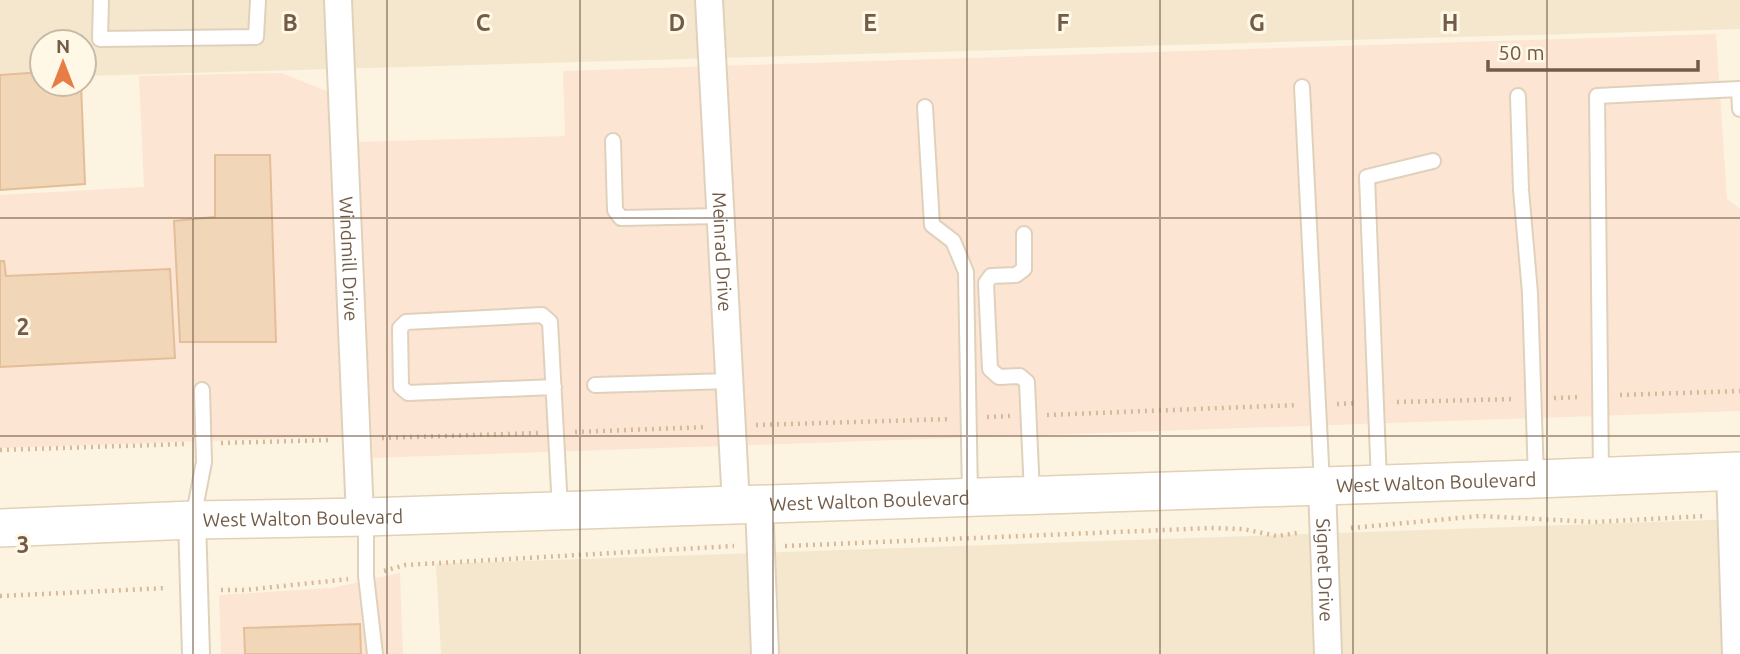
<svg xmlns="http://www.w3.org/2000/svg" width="1740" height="654" font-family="Ubuntu,sans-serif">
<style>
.residential{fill:#f4e7ce}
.commercial{fill:#fde5d3}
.building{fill:#f1d6b8;stroke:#e4be98;stroke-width:2}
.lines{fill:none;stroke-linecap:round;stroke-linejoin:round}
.service-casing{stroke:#e0d1bc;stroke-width:18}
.minor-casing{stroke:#e0d1bc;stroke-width:30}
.secondary-casing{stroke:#e2d0b7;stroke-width:40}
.path{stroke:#d6b99b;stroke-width:4.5;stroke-dasharray:2 5;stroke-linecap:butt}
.service{stroke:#fff;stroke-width:14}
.minor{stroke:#fff;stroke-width:26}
.secondary{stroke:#fff;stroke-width:37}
.grid{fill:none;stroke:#725c48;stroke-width:2;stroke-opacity:0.55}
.labels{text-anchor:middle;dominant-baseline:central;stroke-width:6;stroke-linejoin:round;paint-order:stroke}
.street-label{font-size:19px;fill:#725c48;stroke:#fff8e6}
.grid-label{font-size:23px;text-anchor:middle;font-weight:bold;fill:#725c48;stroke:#fff8e6;stroke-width:6;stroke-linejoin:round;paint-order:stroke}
</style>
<rect width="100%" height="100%" fill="#fcf4e0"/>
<g class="residential">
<polygon points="0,0 1740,0 1740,29 84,76 84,42 42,42 42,77 0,78"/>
<polygon points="1740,519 1740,654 441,654 436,564"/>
</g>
<g class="commercial">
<polygon points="1716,34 1727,199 1740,209 1740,411 373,458 357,142 565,136 563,71"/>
<polygon points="281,73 332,93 351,436 0,448 0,195 144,187 139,76"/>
<polygon points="400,573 403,654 221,654 219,595 332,588"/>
</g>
<g class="building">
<polygon points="42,72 42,84 81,84 85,184 0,190 0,75"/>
<polygon points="215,155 270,155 276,342 180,342 174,221 215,217"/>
<polygon points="0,261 4,261 6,276 170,269 175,358 0,367"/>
<polygon points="360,624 361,654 245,654 244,628"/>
</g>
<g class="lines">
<defs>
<g id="service">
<polyline points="101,0 100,39 256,37 258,0"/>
<polyline points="1302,87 1322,484"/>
<polyline points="1518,96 1521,190 1530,293 1536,479"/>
<polyline points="925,107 932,225 953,241 966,272 970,496"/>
<polyline points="613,141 615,210 621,218 720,216"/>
<polyline points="1024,234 1024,269 1016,275 991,276 986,283 990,369 999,377 1020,376 1027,382 1032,494"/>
<polyline points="595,385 730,381"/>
<polyline points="554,387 408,393 401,387 400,328 406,322 542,315 550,322 560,509"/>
<polyline points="1601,475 1597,96 1739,89 1740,109"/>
<polyline points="1379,482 1367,177 1433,161"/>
<polyline points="193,519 204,462 202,390"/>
<polyline points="366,519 366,576 375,654"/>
</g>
<g id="minor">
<path id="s1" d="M338 0 360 517"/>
<path id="s2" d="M709 0 736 505"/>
<polyline points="1730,471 1736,654"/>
<path id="s3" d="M1322 486 1328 654"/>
<polyline points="759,504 765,654"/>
<polyline points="192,520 196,654"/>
</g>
<g id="secondary">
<path id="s4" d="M0 528 192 520 366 517 1536 479 1740 471"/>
</g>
</defs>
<use href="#service" class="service-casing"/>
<use href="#minor" class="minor-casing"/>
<use href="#secondary" class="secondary-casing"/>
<g class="path">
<polyline points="1620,395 1740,391"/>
<polyline points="1554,398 1580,397"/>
<polyline points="1397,402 1514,399"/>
<polyline points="1337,404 1356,403"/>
<polyline points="1047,415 1297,405"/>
<polyline points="987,417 1010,416"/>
<polyline points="756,425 951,419"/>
<polyline points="575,432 706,427"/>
<polyline points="382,438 538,433"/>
<polyline points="221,443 331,440"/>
<polyline points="0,450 185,444"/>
<polyline points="1351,528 1480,516 1595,522 1705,516"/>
<polyline points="785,546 1211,528 1243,529 1277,536 1297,533"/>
<polyline points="384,571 405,565 734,546"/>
<polyline points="221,590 245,590 348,579"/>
<polyline points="0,596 167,588"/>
</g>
<use href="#service" class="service"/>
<use href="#minor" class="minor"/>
<use href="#secondary" class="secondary"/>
</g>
<path class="grid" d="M193 0V654M387 0V654M580 0V654M773 0V654M967 0V654M1160 0V654M1353 0V654M1547 0V654M0 218H1740M0 436H1740"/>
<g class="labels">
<g class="street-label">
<text stroke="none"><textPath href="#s2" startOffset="252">Meinrad Drive</textPath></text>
<text stroke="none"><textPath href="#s1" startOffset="259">Windmill Drive</textPath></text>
<text stroke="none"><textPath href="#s4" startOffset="1437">West Walton Boulevard</textPath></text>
<text stroke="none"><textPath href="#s4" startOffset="870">West Walton Boulevard</textPath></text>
<text stroke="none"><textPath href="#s4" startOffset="303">West Walton Boulevard</textPath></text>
<text stroke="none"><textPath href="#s3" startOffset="84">Signet Drive</textPath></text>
</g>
</g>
<g class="grid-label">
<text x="290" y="31">B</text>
<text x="483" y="31">C</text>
<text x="677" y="31">D</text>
<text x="870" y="31">E</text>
<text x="1063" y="31">F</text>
<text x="1257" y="31">G</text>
<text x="1450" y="31">H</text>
<text x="23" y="335">2</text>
<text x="23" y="553">3</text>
</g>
<g transform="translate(63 63)"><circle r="33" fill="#fff8e6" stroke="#c7baa7" stroke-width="2"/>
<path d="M0-5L12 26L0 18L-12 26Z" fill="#e77c44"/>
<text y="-10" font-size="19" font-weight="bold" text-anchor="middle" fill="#725c48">N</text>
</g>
<path d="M1488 60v10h210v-10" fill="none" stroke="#725c48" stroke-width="3.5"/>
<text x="1498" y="60" font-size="21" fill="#725c48" stroke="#fff8e6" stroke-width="5" paint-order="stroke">50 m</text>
</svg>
